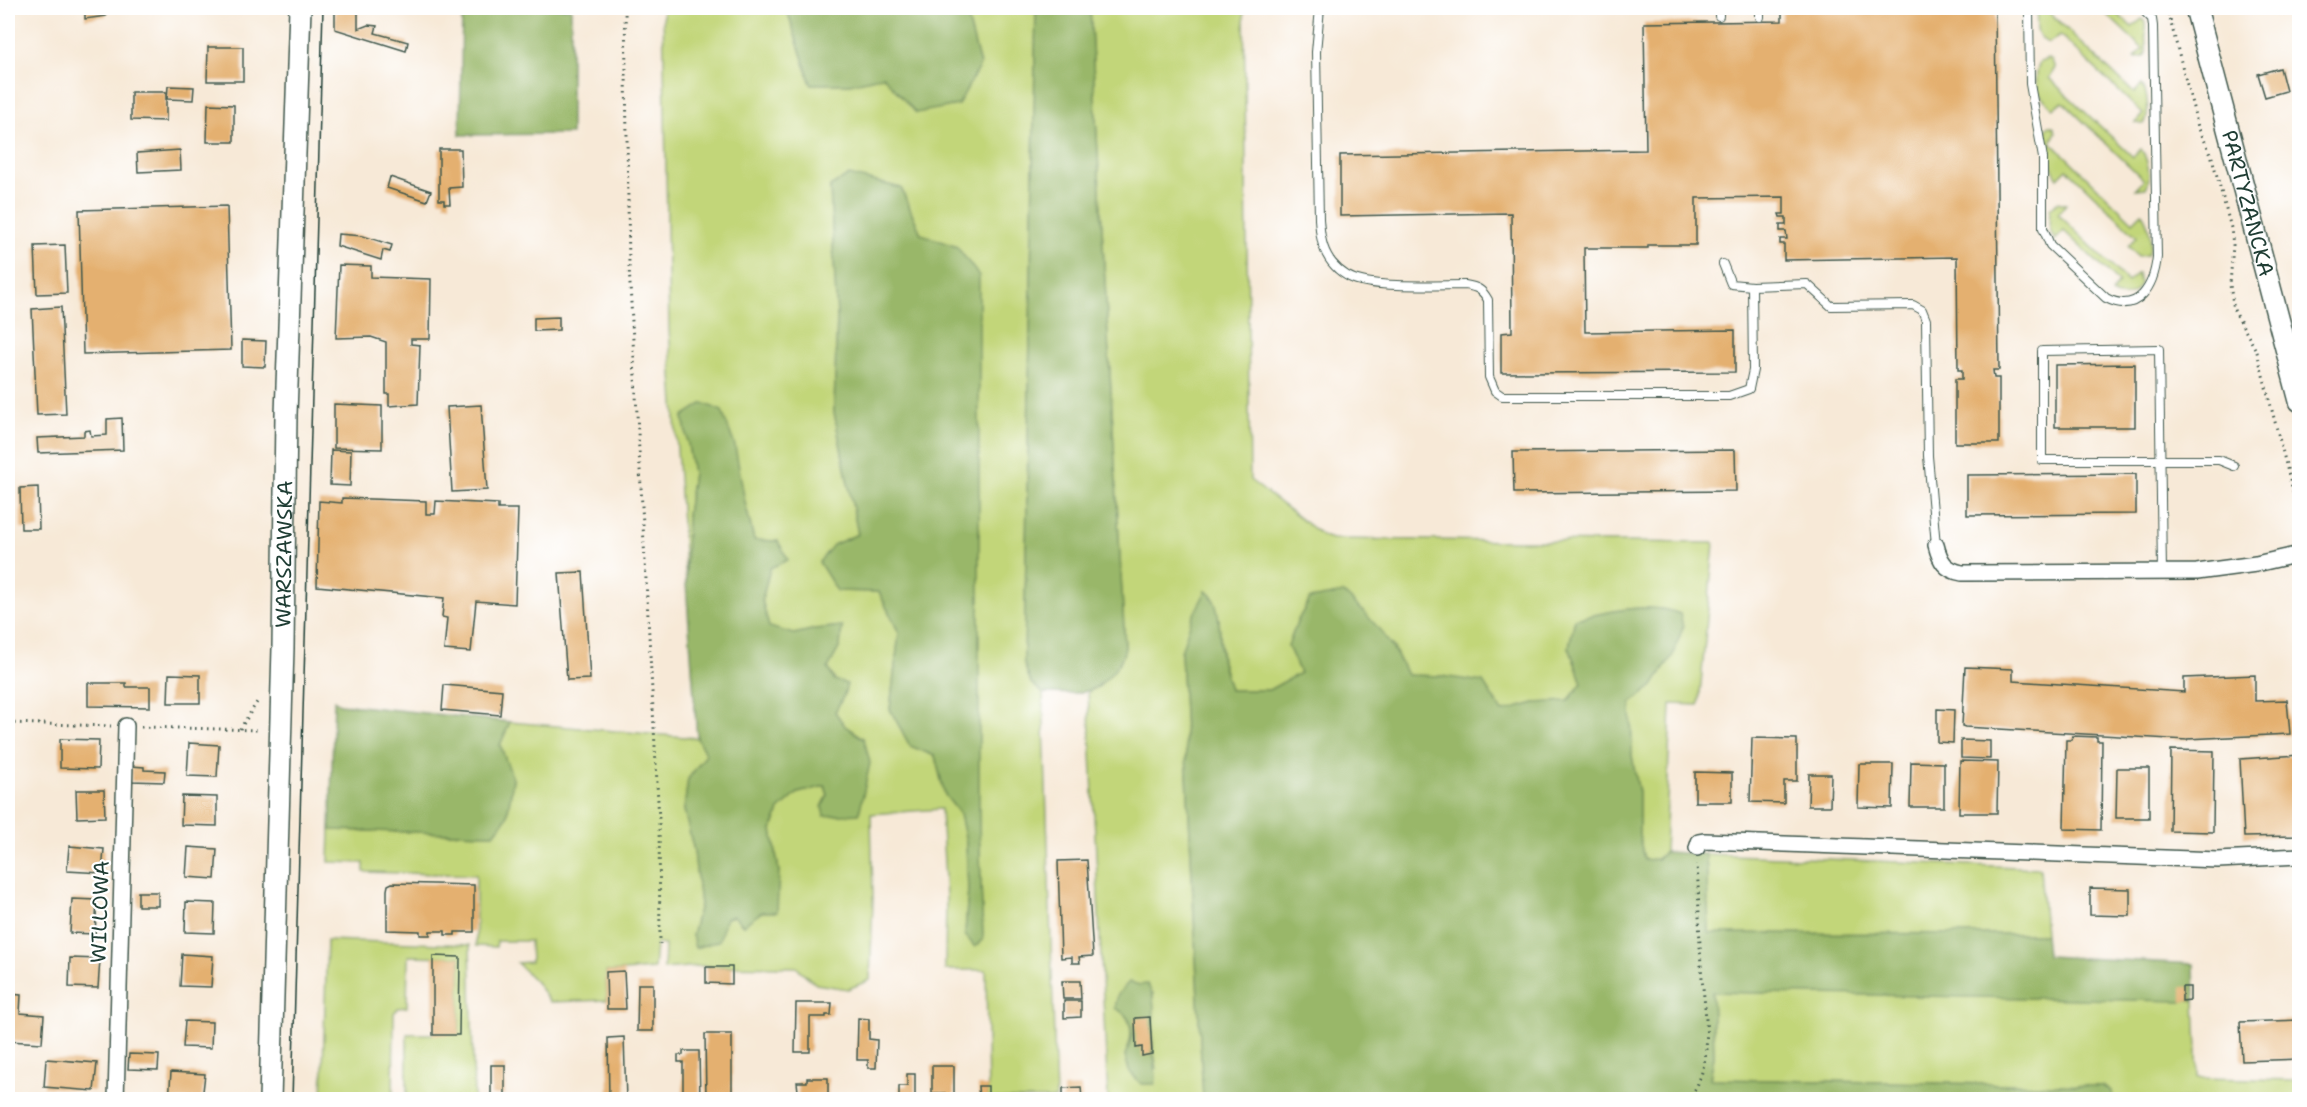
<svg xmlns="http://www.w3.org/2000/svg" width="2307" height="1107" font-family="'Shantell Sans',sans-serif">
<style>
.green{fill:#c2d679;stroke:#708a56;stroke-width:1.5;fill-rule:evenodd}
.forest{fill:#99b769;stroke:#5c7a4e;stroke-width:1.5}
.building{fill:#e4b070}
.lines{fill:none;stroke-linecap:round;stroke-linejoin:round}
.service-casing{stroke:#3f574c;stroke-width:10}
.minor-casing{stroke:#3f574c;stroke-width:18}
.secondary-casing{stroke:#3f574c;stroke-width:24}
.path{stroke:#3f574c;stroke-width:3;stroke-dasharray:1.5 4.5;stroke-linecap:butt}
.service{stroke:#fff;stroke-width:8}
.minor{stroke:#fff;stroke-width:15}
.secondary{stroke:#fff;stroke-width:21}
.tram{stroke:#1f3d34;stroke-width:1.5}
.labels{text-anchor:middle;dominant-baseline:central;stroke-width:4.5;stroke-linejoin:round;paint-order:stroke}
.street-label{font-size:21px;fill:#1f3d34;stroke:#fff}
</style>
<rect width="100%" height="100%" fill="#fff"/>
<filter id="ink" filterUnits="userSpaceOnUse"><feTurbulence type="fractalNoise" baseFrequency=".0167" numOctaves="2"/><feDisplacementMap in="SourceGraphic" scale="12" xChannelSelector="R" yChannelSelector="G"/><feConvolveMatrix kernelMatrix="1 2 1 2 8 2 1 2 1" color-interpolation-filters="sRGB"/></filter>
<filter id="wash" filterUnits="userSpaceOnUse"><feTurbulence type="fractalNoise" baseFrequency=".008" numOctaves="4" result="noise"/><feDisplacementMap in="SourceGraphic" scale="24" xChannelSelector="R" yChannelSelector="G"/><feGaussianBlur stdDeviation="1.35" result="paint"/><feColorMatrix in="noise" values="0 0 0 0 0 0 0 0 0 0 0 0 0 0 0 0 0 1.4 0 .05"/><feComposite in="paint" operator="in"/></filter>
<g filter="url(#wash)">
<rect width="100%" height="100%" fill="#f7e9d7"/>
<g class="green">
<path d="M663 8H789L788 13 811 84H850L883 76 980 65 965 8H1036L1024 664 1031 683 1043 693 1056 1099H988L986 970H945L946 898 941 809 871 814 873 900 870 980 848 989 816 984 796 967 700 966 664 969 665 945 656 944 654 969 606 972 607 1000 550 1002 536 982 517 963 531 962 530 941H497L496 947 476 946V875L364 872V863L329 862 330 830 494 834 507 817 513 779 500 745 510 722 697 738 706 755 688 779 684 810 694 851 700 905 692 935 726 918 734 916 743 925 762 911 779 871 772 830 779 809 798 793 825 786 828 795 822 807 859 814 864 739 845 726 835 712 844 695 828 668 840 646 842 626 816 629 794 634 769 628 762 600 770 568 787 560 754 540 745 502 683 416 693 473 687 516 686 583 669 329ZM830 187 901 188 921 234 957 247 983 939 975 947 965 934 968 889 966 841 960 814 945 795 935 756 910 746 890 709 899 633 879 592 837 591 833 545 858 534 834 412 837 316Z"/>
<path d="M1090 8H1244L1250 480 1323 536 1332 539 1714 543 1699 705 1671 704 1665 852 1657 859 1644 860 1639 835V793L1632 756 1631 703 1653 686 1680 614C1648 601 1608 612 1575 619L1569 647 1582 683 1568 702 1535 703 1502 712 1441 676 1407 675 1393 646 1310 599 1298 620 1288 646 1300 673 1269 690H1230L1222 661 1219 620 1213 597 1206 591 1181 652 1203 1099H1108L1088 692 1100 686 1125 648ZM1153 993 1152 1044 1157 1068 1125 1056C1132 1040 1134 1027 1124 1012Z"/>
<path d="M2037 8H2052L2050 13 2134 93 2142 85C2148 94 2150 115 2144 124L2135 123 2143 114 2060 35 2049 43C2033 38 2037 21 2037 8Z"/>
<polygon points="2100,8 2111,8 2132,27 2142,19 2145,22 2146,52 2144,57 2135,58 2143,49"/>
<path d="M2048 59 2052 61 2055 68 2049 78 2133 157 2141 149C2148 160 2152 177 2146 188L2136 189 2144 180 2063 102 2053 108C2049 103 2041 98 2039 93 2035 85 2036 69 2040 62Z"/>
<path d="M2049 126H2053L2056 132 2051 142 2133 222 2142 213C2150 225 2153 243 2148 255L2138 256 2128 246 2137 237 2067 169 2058 178C2048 165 2048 146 2046 130Z"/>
<path d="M2057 202 2066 204 2058 214 2128 282 2138 273 2140 284C2135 296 2122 300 2111 293L2119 283 2064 231 2055 240C2048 230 2049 221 2050 209Z"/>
<polygon points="1706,854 2040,868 2045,934 1709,933"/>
<polygon points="327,940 470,945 474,1099 407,1099 407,1034 459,1034 460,957 408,956 407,1007 398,1008 394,1013 393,1099 322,1100"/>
<polygon points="1712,992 2195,1000 2198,1078 2299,1080 2300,1099 2114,1100 2111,1091 2102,1086 1710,1079 1714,1056"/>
</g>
<g class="forest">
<polygon points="462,8 571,8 571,134 460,135"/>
<polygon points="789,8 965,8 980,65 958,105 916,113 883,76 850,84 811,84 788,13"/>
<path d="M1036 8H1090L1125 648C1122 661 1118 666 1109 676 1090 698 1070 693 1043 693L1031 683 1024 664Z"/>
<polygon points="849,175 901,188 921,234 957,247 979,276 979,823 983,939 975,947 965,935 968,889 966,841 960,814 945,795 935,756 910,746 890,709 899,633 879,592 837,591 819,562 833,545 858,534 834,412 837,316 830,187"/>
<polygon points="703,403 722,411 735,446 745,502 754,540 778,541 788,560 770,568 762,600 769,627 794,634 816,629 842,626 840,646 828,668 834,680 847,684 844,695 835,712 845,726 864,739 870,763 859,814 824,816 822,807 828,795 825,786 798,793 779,810 772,830 779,871 777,912 762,912 743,925 734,916 726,918 719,941 695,948 692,935 700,905 694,851 684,810 688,779 706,755 697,738 686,583 687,516 693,473 683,416"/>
<path d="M1206 591C1225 606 1217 641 1222 662 1224 672 1228 681 1230 690H1269L1300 673 1288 646 1298 620 1310 599 1344 593C1374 621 1389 637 1407 675L1441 676 1483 682 1502 712 1535 703 1568 701 1582 683 1569 647 1575 619C1608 612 1648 601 1680 614L1683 627 1673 655 1653 686 1631 703 1632 756 1639 793V835L1644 860 1657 859 1665 852 1706 854 1709 933 2045 934 2047 956 2194 964 2195 1000H2190V988L2182 1001 1712 992 1714 1056 1710 1079 2102 1086 2111 1091 2114 1099H1203L1181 652 1191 620Z"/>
<polygon points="334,700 340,704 510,722 500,745 513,779 507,817 494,834 330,830"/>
<path d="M1129 982 1140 985 1147 984C1160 1003 1150 1024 1153 1045 1154 1060 1157 1068 1155 1084H1141L1129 1071 1125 1055C1134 1037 1136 1018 1115 1008L1118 994Z"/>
</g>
<g id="blocks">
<g class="building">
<polygon points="82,8 107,8 106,16 85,19 85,9"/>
<polygon points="335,8 358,8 358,29 368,25 377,26 375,33 408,42 406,51 335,29"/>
<polygon points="1782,8 1995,8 1999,370 1993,370 1994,378 1999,378 1999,443 1955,443 1955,379 1962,379 1962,370 1958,370 1957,257 1784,260 1784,244 1780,244 1780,239 1787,239 1786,231 1780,231 1780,225 1786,225 1786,217 1780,217 1779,214 1784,214 1784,197 1696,198 1696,245 1648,245 1648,248 1584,248 1585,332 1735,330 1735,372 1501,373 1501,333 1512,332 1511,213 1340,216 1340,155 1646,150 1644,23 1782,21"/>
<polygon points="208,47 243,47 243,81 207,81"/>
<polygon points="2280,68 2286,91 2265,97 2258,74"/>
<polygon points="168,86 194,87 193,100 167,99"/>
<polygon points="131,92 166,92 166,121 131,120"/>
<polygon points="208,104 234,105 234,142 207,142"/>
<polygon points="439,149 461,149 462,187 449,188 450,204 444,204 444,200 439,200"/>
<polygon points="180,150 181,170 138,172 137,153"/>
<polygon points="390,177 431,191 427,201 387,188"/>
<polygon points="227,206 231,350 83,354 79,210"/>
<polygon points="338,234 363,236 392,245 390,252 383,250 381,260 337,246"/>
<polygon points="65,245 67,293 37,294 35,246"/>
<polygon points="339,265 371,266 371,277 431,279 430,339 411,339 411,344 420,345 418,404 389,406 389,394 386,394 386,342 371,337 336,338"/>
<polygon points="61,307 66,414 37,415 32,309"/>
<polygon points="559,317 559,330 534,331 534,318"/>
<polygon points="242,340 266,341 265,367 242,366"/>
<polygon points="2135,364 2135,427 2055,427 2055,365"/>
<polygon points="334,404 382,406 382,449 334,448"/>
<polygon points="481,405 487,490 452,492 447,407"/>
<polygon points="122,418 123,450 38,453 37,438 84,436 84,431 90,430 91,436 107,435 107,419"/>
<polygon points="331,450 351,451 350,486 330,485"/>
<polygon points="1735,450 1736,491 1514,493 1513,452"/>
<polygon points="2136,474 2136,514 1967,515 1967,475"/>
<polygon points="38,487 39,529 21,529 20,488"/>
<polygon points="342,498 426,501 426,514 435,514 436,501 498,504 498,509 518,509 515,604 476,601 471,652 444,650 447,618 442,617 444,598 317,586 319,501 342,503"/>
<polygon points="583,572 590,679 567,680 559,573"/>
<polygon points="1965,667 2013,669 2013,681 2184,692 2184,678 2255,675 2255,701 2287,700 2290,734 2187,739 2187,740 1965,727 1962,726"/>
<polygon points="169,674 200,675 200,703 168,703"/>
<polygon points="88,683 126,683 126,687 150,687 150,707 88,706"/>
<polygon points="444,685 502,690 500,715 442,710"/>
<polygon points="1937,709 1954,710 1953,743 1937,742"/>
<polygon points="2072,736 2097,737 2097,741 2102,741 2101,830 2064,829 2066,740 2071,740"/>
<polygon points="1752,738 1797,739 1797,781 1784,781 1784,803 1750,802"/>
<polygon points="60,739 99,740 98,769 60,768"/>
<polygon points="1961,740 1990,741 1990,759 1961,758"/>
<polygon points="189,743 219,745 217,777 187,776"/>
<polygon points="2171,750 2214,751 2213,832 2170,831"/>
<polygon points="2300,755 2300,836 2244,837 2240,759"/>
<polygon points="1960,761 1998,762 1997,813 1959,813"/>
<polygon points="1911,762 1944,763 1944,807 1910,807"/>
<polygon points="1859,764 1893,764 1892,808 1858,807"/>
<polygon points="131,766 144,767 144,770 165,771 164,782 131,781"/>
<polygon points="2117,768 2149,768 2149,818 2116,818"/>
<polygon points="1695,772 1732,773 1732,802 1695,802"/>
<polygon points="1809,774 1831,774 1830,806 1808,806"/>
<polygon points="76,790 104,790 105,817 77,818"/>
<polygon points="182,796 217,797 217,826 181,825"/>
<polygon points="69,846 104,849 102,873 67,871"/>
<polygon points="188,847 217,849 215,879 186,877"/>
<polygon points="1087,860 1093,956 1079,957 1080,963 1072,963 1072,957 1061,958 1058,861"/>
<polygon points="392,883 474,885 474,932 455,932 455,935 445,935 445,931 430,931 430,935 420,935 420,931 387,930 387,890 388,885"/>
<polygon points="2090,888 2130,889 2130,916 2090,915"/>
<rect x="138" y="892" width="20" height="14"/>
<polygon points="72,899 97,900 95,934 70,933"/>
<polygon points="186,902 215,903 214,933 185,932"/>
<polygon points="182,954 213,956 211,987 180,986"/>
<polygon points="433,956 460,957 459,1035 433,1035"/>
<polygon points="70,958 100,959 98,988 69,987"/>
<polygon points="706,967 732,967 732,984 706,983"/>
<polygon points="624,971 626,1009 607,1009 606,972"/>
<polygon points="1062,981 1080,981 1081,999 1063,999"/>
<polygon points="638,984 653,984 653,1031 637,1031"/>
<polygon points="2182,987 2190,987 2190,1000 2182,1001"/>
<polygon points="8,994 21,995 20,1013 44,1015 42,1043 8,1041"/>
<polygon points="1064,1001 1081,1001 1081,1017 1064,1018"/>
<polygon points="796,1003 832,1003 831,1015 826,1015 826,1017 810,1017 810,1052 795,1052"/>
<polygon points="1150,1017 1152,1054 1142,1056 1142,1047 1136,1048 1135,1018"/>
<polygon points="858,1018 869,1019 869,1039 877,1040 876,1068 868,1068 868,1060 857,1060"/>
<polygon points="2300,1020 2300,1059 2242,1061 2240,1022"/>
<polygon points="185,1021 212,1022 211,1048 183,1047"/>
<polygon points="705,1034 732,1034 732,1099 706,1099"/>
<polygon points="624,1037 626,1100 609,1100 608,1038"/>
<polygon points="683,1051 699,1051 700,1100 674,1100 674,1095 683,1095 683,1062 678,1062 678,1055 683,1055"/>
<polygon points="129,1054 159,1055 158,1070 128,1069"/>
<polygon points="46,1059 97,1063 94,1091 44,1087"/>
<rect x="491" y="1065" width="14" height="30"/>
<polygon points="932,1066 954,1066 954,1100 945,1100 945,1093 932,1093"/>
<polygon points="171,1072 205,1074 202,1100 169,1100"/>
<polygon points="907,1074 915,1074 915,1100 899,1100 899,1086 907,1086"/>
<polygon points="807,1078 828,1078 828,1100 799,1100 797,1082 807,1082"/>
<polygon points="978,1086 988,1086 988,1100 979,1100"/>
<polygon points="1081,1087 1082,1100 1063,1100 1063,1088"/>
</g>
</g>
</g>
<g filter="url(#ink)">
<use href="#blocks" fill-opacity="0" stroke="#3f574c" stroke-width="1.5"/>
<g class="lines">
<defs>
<g id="service">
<path d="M1320 8 1316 52 1319 219C1320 231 1321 244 1327 255 1332 265 1343 275 1354 279 1379 288 1437 285 1465 285 1477 287 1482 289 1488 300L1489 377 1495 391 1502 396H1729L1749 389 1753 370 1752 286"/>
<polyline points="1719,8 1719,16"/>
<polyline points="1760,8 1760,17"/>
<path d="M2029 8 2030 84 2043 158V228L2050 245 2106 298C2139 315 2154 285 2157 257L2153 26 2152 19 2141 8"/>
<polyline points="1723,264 1731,284 1752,286 1807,284 1831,306 1913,305 1922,310 1926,320 1928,456 1936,545"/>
<polyline points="2162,573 2159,349 2042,351 2042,460 2219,460 2234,466"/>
</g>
<g id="minor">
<path d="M1936 545C1940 561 1945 570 1962 573L2197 572 2256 564 2300 554"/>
<polyline points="1697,848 1699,842 1705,841 2218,860 2300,856"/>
<polyline points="116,1100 126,726"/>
</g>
<g id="secondary">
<path id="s1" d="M2196 8 2300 401"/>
<path id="s2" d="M270 1100 283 648 286 415 300 8"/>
</g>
</defs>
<use href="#service" class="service-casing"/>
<use href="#minor" class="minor-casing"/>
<use href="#secondary" class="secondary-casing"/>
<g class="path">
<polyline points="625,8 629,266 659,820 660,944"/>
<polyline points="2167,8 2198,127 2211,154 2231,228 2233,245 2230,285 2234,310 2257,352 2300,519"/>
<polyline points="8,723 111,726"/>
<polyline points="141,727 258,730"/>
<polyline points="240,729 259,699"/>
<path d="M1688 1100C1717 1063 1704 1009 1701 966 1699 932 1699 898 1697 864"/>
</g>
<use href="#service" class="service"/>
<use href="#minor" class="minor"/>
<use href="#secondary" class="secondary"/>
<polyline class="tram" points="292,1100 323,8"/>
</g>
</g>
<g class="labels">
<g class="street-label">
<text stroke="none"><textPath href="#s1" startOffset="202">PARTYZANCKA</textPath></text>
<text stroke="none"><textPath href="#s2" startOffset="546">WARSZAWSKA</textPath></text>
<text transform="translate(100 912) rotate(-88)">WILLOWA</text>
</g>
</g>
<rect width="2307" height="1107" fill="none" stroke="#fff" stroke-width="30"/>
</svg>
